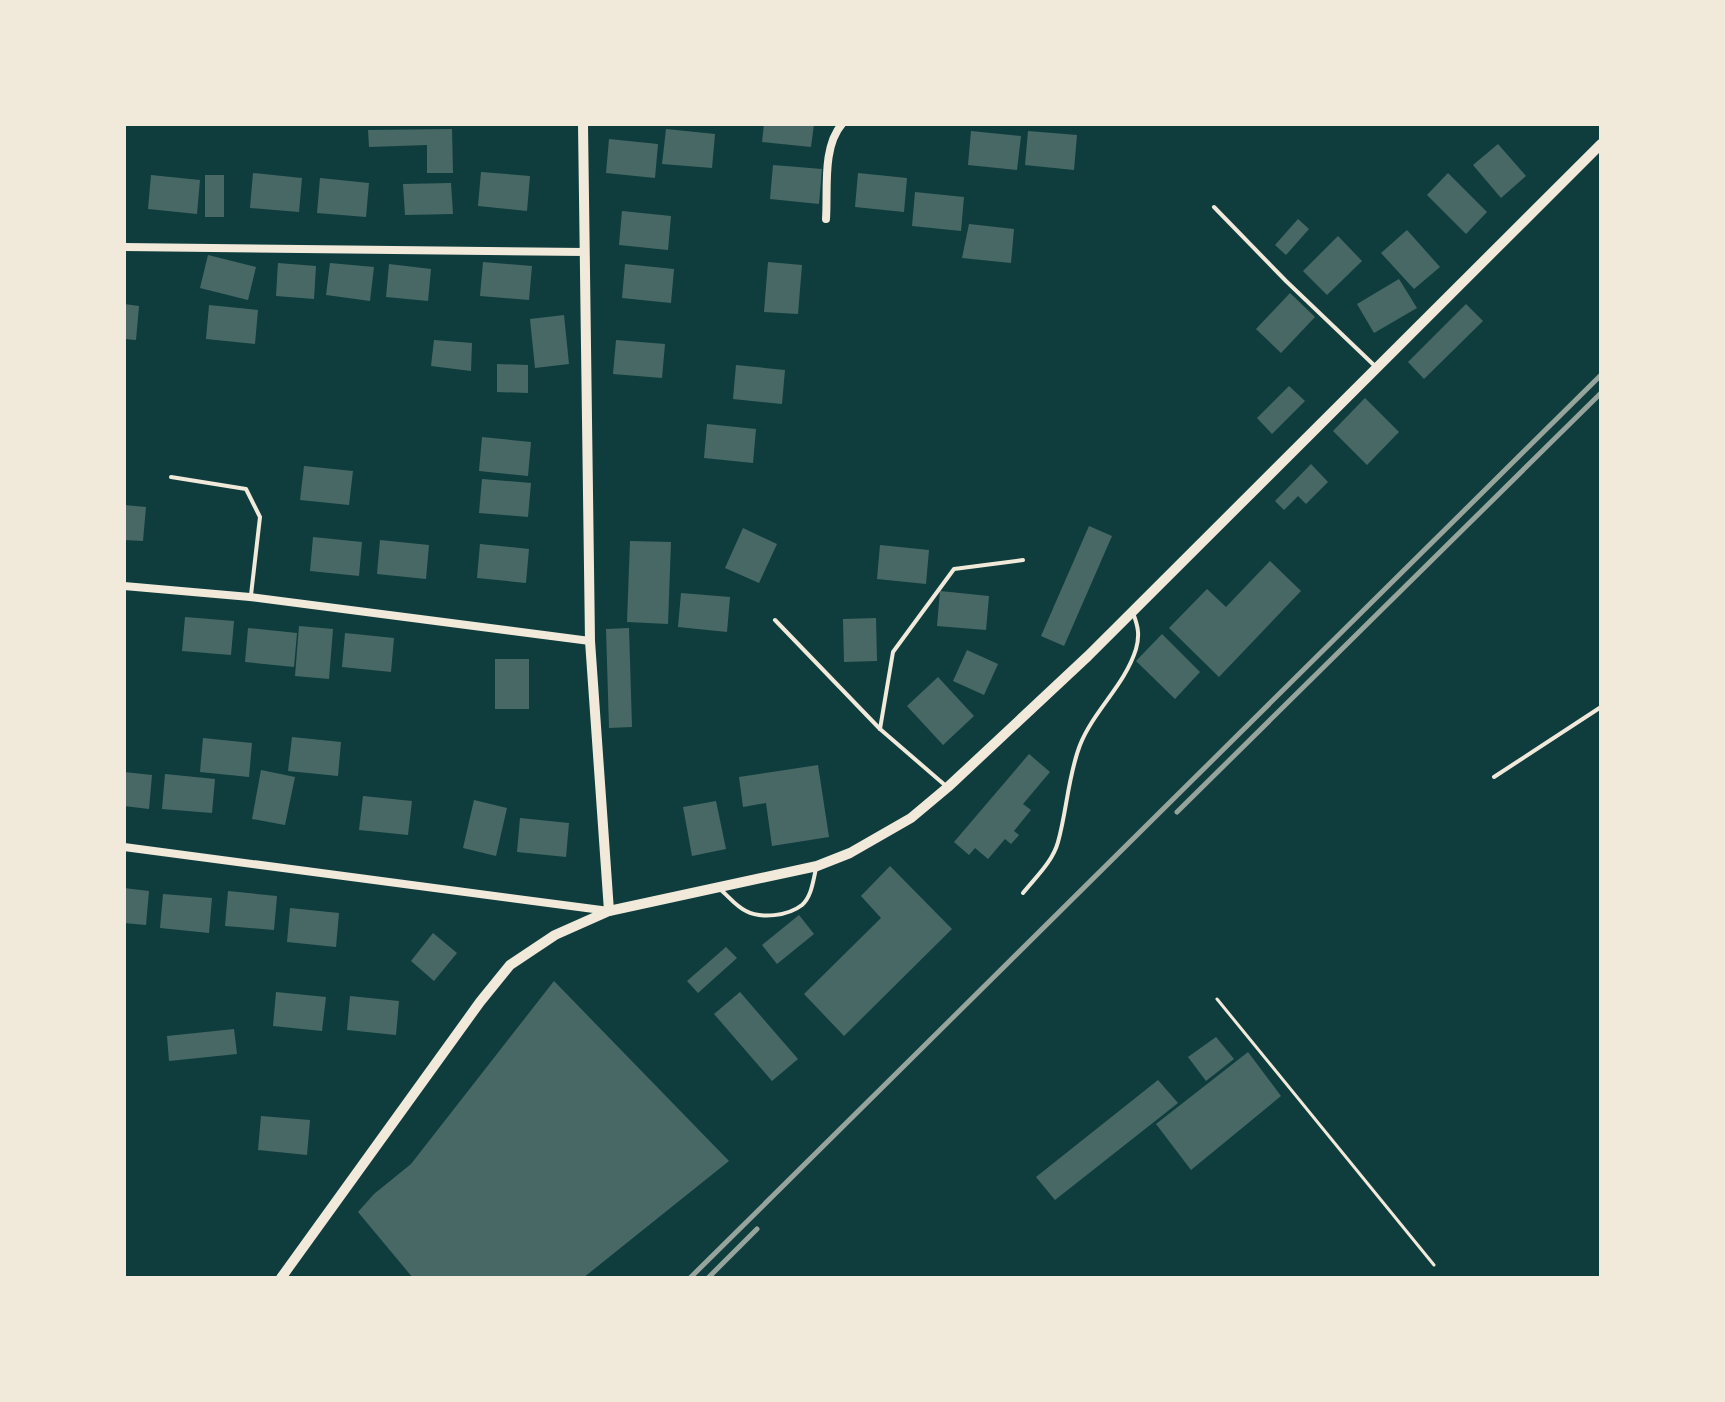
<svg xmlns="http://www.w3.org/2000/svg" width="1725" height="1402" font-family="Barlow,sans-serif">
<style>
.building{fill:#486865}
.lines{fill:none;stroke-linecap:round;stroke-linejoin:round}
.path{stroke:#f1e9da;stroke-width:3}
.service{stroke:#f1e9da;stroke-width:4}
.minor{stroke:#f1e9da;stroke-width:8}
.tertiary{stroke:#f1e9da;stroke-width:10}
.rail{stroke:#97a49c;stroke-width:5}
</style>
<rect width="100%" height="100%" fill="#0f3d3e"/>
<g class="building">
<polygon points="764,124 814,124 811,147 762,142"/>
<polygon points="452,129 453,173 427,173 427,145 369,147 368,130"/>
<polygon points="666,129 715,134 712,168 662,164"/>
<polygon points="971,131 1021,136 1017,170 968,165"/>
<polygon points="1028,131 1077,135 1074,170 1025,165"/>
<polygon points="609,139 658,144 655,178 606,173"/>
<polygon points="1498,144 1526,176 1501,198 1473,165"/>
<polygon points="773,165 822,169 819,204 770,199"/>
<polygon points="481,172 530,176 527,211 478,206"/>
<polygon points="253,173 302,178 299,212 250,208"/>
<polygon points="858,173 907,178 904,212 855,207"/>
<polygon points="1448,173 1487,212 1466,234 1427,195"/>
<polygon points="151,175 200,180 197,214 148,209"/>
<rect x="205" y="175" width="19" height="42"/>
<polygon points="320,178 369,183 366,217 317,213"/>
<polygon points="451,183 453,214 405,215 403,184"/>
<polygon points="915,192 964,197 961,231 912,226"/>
<polygon points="622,211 671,216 668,250 619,245"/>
<polygon points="1298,219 1309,229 1286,255 1275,245"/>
<polygon points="969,224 1014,229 1011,263 962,258"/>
<polygon points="1407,230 1440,267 1414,289 1381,253"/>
<polygon points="1338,236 1362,261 1327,295 1303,271"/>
<polygon points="208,255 256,267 248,300 200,288"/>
<polygon points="483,262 532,266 529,300 480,296"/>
<polygon points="768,262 802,265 798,314 764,312"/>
<polygon points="278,263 316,266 314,299 276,296"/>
<polygon points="330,263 374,267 370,301 326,295"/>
<polygon points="389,264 431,269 428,301 386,297"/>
<polygon points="625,264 674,269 671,303 622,298"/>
<polygon points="1399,279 1417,308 1374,333 1357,304"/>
<polygon points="1290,293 1315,317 1281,353 1256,329"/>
<polygon points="124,304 139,306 136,340 124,339"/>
<polygon points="1466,304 1483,321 1424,379 1408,362"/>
<polygon points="209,305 258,310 255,344 206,339"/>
<polygon points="564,315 569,364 535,368 530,319"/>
<polygon points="434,340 472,343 471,371 431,366"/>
<polygon points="616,340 665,344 662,378 613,374"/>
<polygon points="497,364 528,365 528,393 497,392"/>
<polygon points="736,365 785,370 782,404 733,399"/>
<polygon points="1289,386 1305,401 1272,434 1257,418"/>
<polygon points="1365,398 1399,432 1367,465 1333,431"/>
<polygon points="707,424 756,429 753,463 704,458"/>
<polygon points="482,437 531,442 528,476 479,471"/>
<polygon points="1311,464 1328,482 1306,504 1298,496 1284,510 1275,501"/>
<polygon points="304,466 353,471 349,505 300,500"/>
<polygon points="482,479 531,483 528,517 479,513"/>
<polygon points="124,505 146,507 143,541 124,540"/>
<polygon points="1089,526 1112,536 1064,646 1041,636"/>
<polygon points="743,528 777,544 759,583 725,568"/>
<polygon points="313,537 362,542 359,576 310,571"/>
<polygon points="380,540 429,545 426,579 377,574"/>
<polygon points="630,541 671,542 668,624 627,622"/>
<polygon points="480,544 529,549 526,583 477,578"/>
<polygon points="880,545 929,550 926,584 877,579"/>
<polygon points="1270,561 1301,591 1219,677 1169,628 1207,589 1226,607"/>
<polygon points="940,591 989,596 986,630 937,626"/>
<polygon points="681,593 730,597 727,632 678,627"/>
<polygon points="185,617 234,621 231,655 182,651"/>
<polygon points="876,618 877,661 844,662 843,619"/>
<polygon points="299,626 333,629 329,679 295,676"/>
<polygon points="248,628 297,633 294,667 245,662"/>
<polygon points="629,628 632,727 609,728 606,629"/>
<polygon points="345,633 394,638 391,672 342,667"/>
<polygon points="1162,634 1200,672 1175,699 1136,661"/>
<polygon points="967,650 998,664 984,695 953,681"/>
<rect x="495" y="659" width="34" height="50"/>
<polygon points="938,677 974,716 943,745 907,706"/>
<polygon points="292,737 341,742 338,776 288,771"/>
<polygon points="203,738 252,743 249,777 200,772"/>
<polygon points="1029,754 1050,772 1023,804 1031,810 1014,831 1019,835 1011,844 1005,839 988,859 975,848 969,855 954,842"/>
<polygon points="818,765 829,837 772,846 766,803 743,807 739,777"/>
<polygon points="261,770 295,777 285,825 252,819"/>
<polygon points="124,772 152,775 149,809 124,806"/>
<polygon points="165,774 215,779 212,813 162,809"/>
<polygon points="363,796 412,801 408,835 359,830"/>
<polygon points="474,800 507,808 496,856 463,848"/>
<polygon points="716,801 726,849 692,856 683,807"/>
<polygon points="520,818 569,823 566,857 517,852"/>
<polygon points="890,866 952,929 844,1036 804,994 881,918 861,896"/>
<polygon points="124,888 149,891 146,925 124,923"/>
<polygon points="228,891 277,896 274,930 225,926"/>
<polygon points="163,894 212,898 209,933 160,928"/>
<polygon points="290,908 339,913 336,947 287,942"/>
<polygon points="799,915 814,934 777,964 762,945"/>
<polygon points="433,933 457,953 434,981 411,961"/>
<polygon points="726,947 737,958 698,993 687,981"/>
<polygon points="554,981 729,1161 583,1278 413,1278 358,1212 374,1194 411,1164"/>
<polygon points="276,992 326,997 322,1031 273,1026"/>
<polygon points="740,992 798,1059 772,1081 714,1014"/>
<polygon points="350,996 399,1001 396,1035 347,1030"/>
<polygon points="234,1029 237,1054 169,1061 167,1036"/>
<polygon points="1216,1037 1234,1059 1206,1081 1188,1057"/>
<polygon points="1248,1052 1281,1096 1191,1170 1156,1124"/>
<polygon points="1158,1080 1178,1103 1055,1200 1036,1177"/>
<polygon points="261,1116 310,1120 307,1155 258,1150"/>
</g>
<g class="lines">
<polyline class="path" points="1217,999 1434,1265"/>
<g class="service">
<polyline points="1214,207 1286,281 1376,367"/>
<polyline points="171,477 246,489 260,517 251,595"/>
<polyline points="775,620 880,729 946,786"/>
<polyline points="880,729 893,652 954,569 1023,560"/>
<polyline points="1494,777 1601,707"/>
<path d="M721 890C729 897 737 907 746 911 761 919 788 916 802 905 812 896 813 880 816 869"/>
<path d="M1023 893C1036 877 1053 861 1058 842 1067 810 1068 776 1080 745 1094 710 1125 685 1136 649 1140 635 1138 626 1133 613"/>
</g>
<g class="minor">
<path d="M826 219C828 190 822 147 842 124"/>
<polyline points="124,247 585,252"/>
<polyline points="124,586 250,597 590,641"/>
<polyline points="124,847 609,911"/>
</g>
<g class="tertiary">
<polyline points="583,124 590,641 609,911"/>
<polyline points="281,1278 480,1002 510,965 555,935 609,911 817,866 850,853 911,818 948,787 1088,656 1601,144"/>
</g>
<g class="rail">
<polyline points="1177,812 1601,393"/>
<polyline points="690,1278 1601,375"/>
<polyline points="708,1278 757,1229"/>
</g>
</g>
<rect width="1725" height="1402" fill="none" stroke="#f1e9da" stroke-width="252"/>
</svg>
